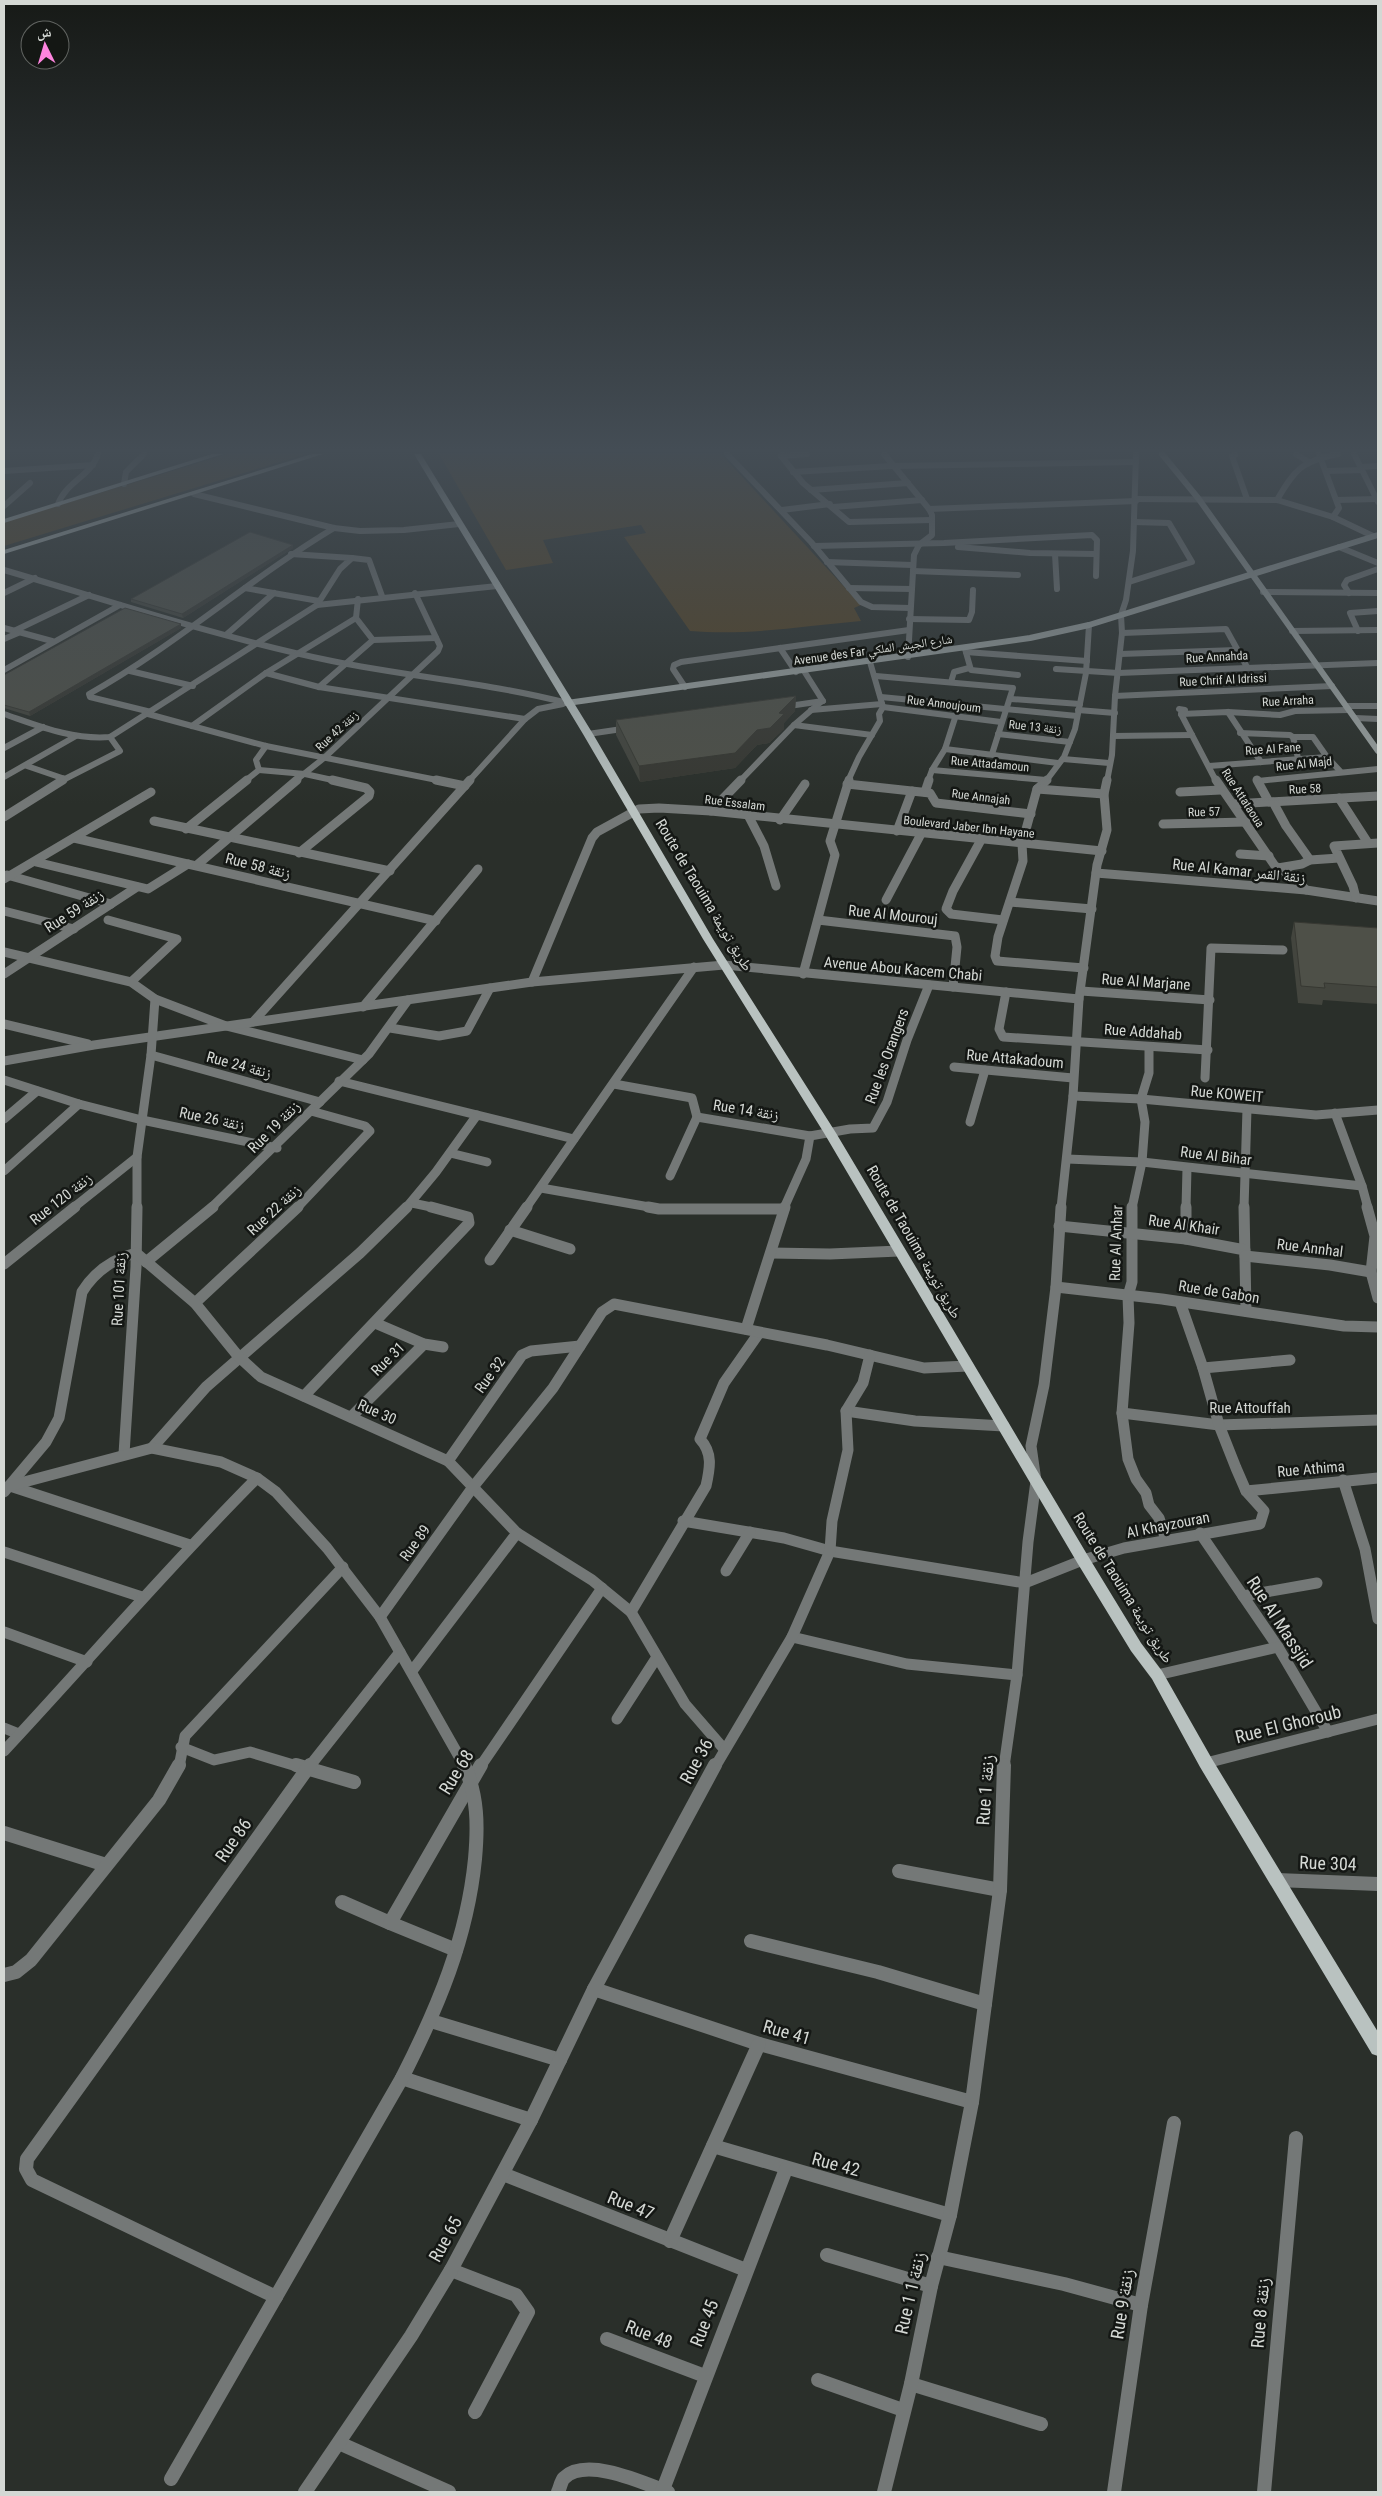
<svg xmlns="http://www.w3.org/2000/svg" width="1382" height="2496" font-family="'Roboto Condensed','Noto Naskh Arabic',sans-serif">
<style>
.green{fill:#554221}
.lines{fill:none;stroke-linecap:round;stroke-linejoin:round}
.minor-far3{stroke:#747877;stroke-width:6}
.minor-far2{stroke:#747877;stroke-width:9}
.minor-far1{stroke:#747877;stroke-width:11}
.minor{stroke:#747877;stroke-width:14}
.tertiary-far3{stroke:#747877;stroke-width:6}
.tertiary-far2{stroke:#747877;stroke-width:9}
.tertiary-far1{stroke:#747877;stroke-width:11}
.tertiary{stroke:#747877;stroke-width:14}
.secondary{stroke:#9ba2a0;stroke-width:6}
.primary{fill:#b9c2c0;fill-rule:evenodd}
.wall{fill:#43453e}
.shaded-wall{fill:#373832}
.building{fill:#4e5048;stroke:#373832}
.labels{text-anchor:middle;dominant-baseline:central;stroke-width:5;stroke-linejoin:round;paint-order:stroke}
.far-street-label{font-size:12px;fill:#d4d8d4;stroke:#141714}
.street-label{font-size:15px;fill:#d4d8d4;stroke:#141714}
.near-street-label{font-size:18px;fill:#d4d8d4;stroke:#141714}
</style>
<rect width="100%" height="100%" fill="#2a2f2a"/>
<g class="green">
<polygon points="228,454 306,454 4,546 4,522"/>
<path d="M439 454H721L861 605 854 608 861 621C803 626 748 636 690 631L624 537 646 533 641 525 543 540 553 563 506 570Z"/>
</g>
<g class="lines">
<g class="minor-far3">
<polyline points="727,454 811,542 861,602 872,607 910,608"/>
<polyline points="782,454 781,456 803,483 849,522 931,520"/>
<polyline points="884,454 929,509 932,515 932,535 919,545 914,555 908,657"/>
<polyline points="1296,454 1307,461"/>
<polyline points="1319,454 1339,508 1333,517"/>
<polyline points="1354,454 1378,502"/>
<polyline points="1235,455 1232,456 1247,499"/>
<polyline points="781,456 807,454"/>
<polyline points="1361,467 1378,466"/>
<polyline points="4,471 93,465"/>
<polyline points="1326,471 1362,470"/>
<polyline points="793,472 891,466 1136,462"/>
<polyline points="124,484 126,472 144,454"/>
<polyline points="811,490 908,483"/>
<polyline points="194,494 334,528 360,531 404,530 459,524"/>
<polyline points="1136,499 1277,500 1333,517 1373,536"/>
<path d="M1277 500C1295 469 1302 461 1338 454"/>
<polyline points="1337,500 1376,499"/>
<path d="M58 504C66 482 91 476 98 454"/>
<polyline points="4,506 30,483"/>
<polyline points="833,507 922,500"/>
<polyline points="929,509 1136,501"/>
<polyline points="782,510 830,504"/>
<polyline points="814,546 944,543 1092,535 1097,540 1096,576"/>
<polyline points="958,547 1030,553 1096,554"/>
<polyline points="1339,547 1378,563"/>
<polyline points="291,554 352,558 340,569 317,605"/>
<polyline points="1055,554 1057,589"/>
<polyline points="352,558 369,560 382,596"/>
<polyline points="827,562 912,565"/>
<path d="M4 570C113 602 221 638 332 661 410 677 490 683 567 703"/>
<polyline points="913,571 1018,575"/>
<polyline points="1129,582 1192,562 1169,523 1134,522"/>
<polyline points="245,588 319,601"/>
<polyline points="849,588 912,589"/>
<polyline points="1263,592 1378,593"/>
<polyline points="4,593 35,578"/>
<polyline points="1349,593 1344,585 1347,580 1378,569"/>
<polyline points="909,619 969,620 972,612 973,590"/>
<polyline points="4,628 52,641"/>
<polyline points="14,631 89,595"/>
<polyline points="1292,631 1378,630"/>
<polyline points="1358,631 1350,613 1378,611"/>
<polyline points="1122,633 1226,629 1247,667"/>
<polyline points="227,634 274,593"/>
<polyline points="4,639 18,633"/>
<polyline points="373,640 436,638"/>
<polyline points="780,648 796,672"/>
<polyline points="965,649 971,670 1018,675"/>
<polyline points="966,652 1087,661"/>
<polyline points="1120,654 1237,650"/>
<polyline points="1056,669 1118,673 1378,663"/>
<polyline points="4,670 120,605"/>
<polyline points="130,671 193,686"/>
<polyline points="804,671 823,701"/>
<polyline points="266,673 319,687 525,719"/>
<polyline points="876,676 1013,688 992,754"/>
<polyline points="951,682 954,672 969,668"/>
<polyline points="319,687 373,640 356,618 358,599"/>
<polyline points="685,687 673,669 674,665 681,662 909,630"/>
<polyline points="1115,696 1332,686"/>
<polyline points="881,697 1077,716"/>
<polyline points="1011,699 1080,704"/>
<polyline points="1346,706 1378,706"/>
<polyline points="782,707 823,701"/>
<polyline points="883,707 1001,722"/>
<polyline points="1179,709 1185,710 1181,714 1216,781"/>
<polyline points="811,710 882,704"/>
<polyline points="1078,710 1115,713"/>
<path d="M151 712 90 697 89 694C175 646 249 579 334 528"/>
<polyline points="1228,712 1261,762"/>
<path d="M4 714C39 726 72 740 110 737L317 605 497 586"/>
<polyline points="148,714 266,746 442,781"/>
<polyline points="1181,714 1228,712 1280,715 1295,711 1349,710"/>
<polyline points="1355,718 1378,719"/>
<polyline points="794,725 872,735"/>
<polyline points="192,726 266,673 356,618"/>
<polyline points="1240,733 1290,735 1293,737 1298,758"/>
<polyline points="588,734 629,728"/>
<polyline points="998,734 1070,742"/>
<polyline points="1113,736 1192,735"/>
<polyline points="1293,737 1313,737 1327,757"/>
<polyline points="4,748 43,727"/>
<polyline points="945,749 1058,763"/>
<polyline points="1063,759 1109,763"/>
<polyline points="27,766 65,779"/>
<polyline points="1209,766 1327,757 1340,771"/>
<polyline points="259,770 305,774 337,781"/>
<polyline points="932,770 1046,780"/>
<polyline points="4,777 76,736"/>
<polyline points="61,781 120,751 110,737"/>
<polyline points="245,781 259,770 256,760 266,746"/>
<polyline points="295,781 324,758 438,651 440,646 415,593"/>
<polyline points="469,781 525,719 538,709 563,704"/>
<polyline points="740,781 794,725 822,701"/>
<polyline points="848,781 859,757 880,721 879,714 883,707 870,662"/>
<polyline points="928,781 932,770 945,749 955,718"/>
<polyline points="1046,781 1064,757 1075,729 1086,673 1089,625"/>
<polyline points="1258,781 1378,769"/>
</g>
<g class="minor-far2">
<polyline points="436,780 465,786"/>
<polyline points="1047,780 1037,789 1022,844 1023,861 998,937 995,956 997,961 1084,968"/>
<polyline points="1216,780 1275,866 1294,877 1306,890"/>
<polyline points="1257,780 1269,802"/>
<polyline points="847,784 930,793 936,803 1031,814"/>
<polyline points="1037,789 1104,794"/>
<polyline points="925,792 929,780"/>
<polyline points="1180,792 1221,790"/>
<polyline points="1339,798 1368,843"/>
<polyline points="1273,802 1286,826 1310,860"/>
<polyline points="1233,804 1378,796"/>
<polyline points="711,811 741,780"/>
<polyline points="4,817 63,780"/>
<polyline points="749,817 764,846 776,886"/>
<polyline points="780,820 805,784"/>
<polyline points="154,821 390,871"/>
<polyline points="1163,824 1246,822"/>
<polyline points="186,829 247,780"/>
<polyline points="897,831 912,791"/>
<polyline points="74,838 436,921"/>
<polyline points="981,840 953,891 946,909 951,914 1003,920"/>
<polyline points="299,853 369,796 370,792 366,788 332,780"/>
<polyline points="1240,854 1269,856"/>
<polyline points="36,862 148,889 188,864"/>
<polyline points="197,865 297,780"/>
<polyline points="1278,868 1302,864 1310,860 1339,858"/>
<polyline points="1096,873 1306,890 1378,901"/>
<polyline points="7,875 111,904"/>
<polyline points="4,879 151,792"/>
<polyline points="1356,898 1353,886 1334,846 1378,843"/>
<polyline points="886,900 921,834"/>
<polyline points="1010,902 1092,909"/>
<polyline points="4,911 74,929"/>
<polyline points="108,920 177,939 131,982"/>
<polyline points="818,920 955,936 957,947 953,987"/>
<polyline points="4,952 131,982 155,999 226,1026 363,1060"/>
<polyline points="4,974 137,887"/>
<polyline points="803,974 835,855 830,841 849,780"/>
<polyline points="532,982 592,838 597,832 639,809 659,808 711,811 1102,851"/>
<polyline points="1081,991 1210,1000"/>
<polyline points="1006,992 999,1029 1003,1037 1208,1050"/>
<polyline points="363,1007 478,869"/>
<polyline points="253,1022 470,780"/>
<polyline points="4,1024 88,1044"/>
<polyline points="390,1028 439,1036 467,1031 490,988"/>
<polyline points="151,1055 320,1102"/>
<polyline points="4,1061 94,1045 532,982 724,965 1079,999"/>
<polyline points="954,1067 1073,1078"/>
<polyline points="1205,1078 1211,948 1283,950"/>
<polyline points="4,1080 79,1104 142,1120 277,1148"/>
<polyline points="339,1081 574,1139"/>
<polyline points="614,1084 692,1098 697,1117 810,1136 850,1129 873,1128 887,1102 907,1040 929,985"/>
<polyline points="1073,1096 1141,1099 1316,1115 1378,1110"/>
<polyline points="1335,1113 1362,1186 1368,1208"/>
<polyline points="4,1119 37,1091"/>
<polyline points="970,1122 985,1070"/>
<polyline points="450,1153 487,1162"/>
<polyline points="1067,1159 1142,1162 1362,1186"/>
<polyline points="4,1171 79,1104"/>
<polyline points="670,1176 697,1117"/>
<polyline points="541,1188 655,1208"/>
<polyline points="412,1203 436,1208"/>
<polyline points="73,1208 137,1157"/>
<polyline points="137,1208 137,1157 151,1055 155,999"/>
<polyline points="211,1208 369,1054 408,1000"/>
<polyline points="297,1208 370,1131 365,1126 311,1111"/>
<polyline points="406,1208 436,1172 477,1115"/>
<polyline points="526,1208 694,967"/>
<polyline points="784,1208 806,1159 810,1136"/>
<polyline points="1132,1208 1142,1162 1145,1122 1141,1099 1149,1073 1149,1047"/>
<polyline points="1186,1208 1187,1168"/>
<polyline points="1244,1208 1247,1109"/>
</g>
<g class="minor-far1">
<polyline points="648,1207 659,1209 784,1209"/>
<polyline points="1132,1207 1132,1282 1128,1296 1129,1323 1122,1413 1128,1459 1136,1479 1146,1493 1149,1505 1159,1518 1166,1540"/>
<polyline points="1244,1207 1246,1311"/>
<polyline points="1367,1207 1375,1236 1371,1272 1378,1298"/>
<polyline points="1059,1226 1186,1239 1245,1250"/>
<polyline points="510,1230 570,1249"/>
<polyline points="1186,1239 1186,1207"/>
<polyline points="771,1253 830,1254 899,1251"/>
<polyline points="1245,1256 1330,1265 1371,1272"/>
<polyline points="490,1260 527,1207"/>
<polyline points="146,1262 213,1207"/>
<polyline points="4,1264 75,1207"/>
<polyline points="1056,1287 1162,1299 1344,1326 1378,1327"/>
<polyline points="195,1303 298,1207"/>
<polyline points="375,1323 424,1344 443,1347"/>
<polyline points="746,1329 785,1207"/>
<polyline points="1203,1368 1290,1360"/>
<polyline points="304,1396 469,1223 468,1217 431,1207"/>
<polyline points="846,1411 915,1421 1004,1426"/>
<polyline points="1122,1413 1219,1425 1378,1420"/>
<polyline points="351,1417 424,1344"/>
<polyline points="152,1448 206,1387 360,1253 407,1207"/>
<polyline points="124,1454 136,1267 137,1207"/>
<polyline points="448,1461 522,1355 531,1351 580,1346"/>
<polyline points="1343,1480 1365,1549 1378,1619"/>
<path d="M9 1486 46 1442 59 1418 82 1292C95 1271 112 1259 136 1253L195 1303 238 1356 261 1377 448 1461 517 1533 592 1580 631 1612 685 1704 724 1749"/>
<polyline points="10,1486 190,1545"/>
<polyline points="1246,1491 1378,1478"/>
<polyline points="4,1492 9,1486 152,1448 221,1462 257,1478 276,1492 327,1548 380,1617 465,1767"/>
<polyline points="683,1521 784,1538 830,1551 1025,1583 1083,1560 1124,1548 1260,1524 1264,1511 1246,1491 1236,1468 1219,1425 1203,1368 1180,1302"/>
<polyline points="1200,1533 1278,1647 1328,1732"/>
<polyline points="4,1552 142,1597"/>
<polyline points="726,1571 750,1532"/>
<polyline points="1243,1596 1317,1583"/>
<path d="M631 1612 706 1486C710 1468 713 1453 700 1439L724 1383 759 1333"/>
<polyline points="380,1617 473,1487 553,1388 602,1312 614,1304 827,1345 924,1368 968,1366"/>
<polyline points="4,1632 87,1662"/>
<polyline points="792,1637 907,1664 1017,1675"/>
<polyline points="412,1671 517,1533"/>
<polyline points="1157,1675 1278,1647"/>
<polyline points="617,1719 657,1657"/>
<polyline points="4,1728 19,1734"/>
<polyline points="181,1747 214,1760 250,1752 300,1767"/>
<path d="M4 1751C89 1660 169 1566 257 1478"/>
<polyline points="1206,1763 1378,1719"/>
<polyline points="179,1767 185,1736 343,1567"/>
<polyline points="309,1767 400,1652"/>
<polyline points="480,1767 602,1588"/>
<polyline points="715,1767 792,1637 830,1551 832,1521 848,1450 846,1411 863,1383 870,1355"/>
</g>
<g class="minor">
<polyline points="296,1765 354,1782"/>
<polyline points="4,1833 106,1865"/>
<polyline points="899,1871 1000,1890"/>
<polyline points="1277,1880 1378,1884"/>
<polyline points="342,1902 390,1923"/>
<polyline points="751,1941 878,1972 985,2004"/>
<polyline points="456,1950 390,1923 481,1765"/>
<polyline points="4,1975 16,1972 31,1960 159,1800 179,1765"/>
<polyline points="594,1989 759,2044 972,2102"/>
<polyline points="431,2021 560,2060"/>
<polyline points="402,2078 531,2120"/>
<polyline points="713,2146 950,2215"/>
<polyline points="503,2174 746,2270"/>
<polyline points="670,2241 759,2044"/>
<polyline points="827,2255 931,2286"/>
<polyline points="938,2257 1064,2284 1141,2305"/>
<polyline points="451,2270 516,2295 528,2312 475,2412"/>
<polyline points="276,2297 32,2180 26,2169 27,2159 310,1765"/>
<polyline points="607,2339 705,2376"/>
<polyline points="818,2380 903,2410"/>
<polyline points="911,2384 1041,2424"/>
<polyline points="339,2443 449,2492"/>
<path d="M171 2479 402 2078C438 2007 467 1939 475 1859 478 1826 478 1796 464 1765"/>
<polyline points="305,2492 411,2336 451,2270 531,2120 594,1989 715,1765"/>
<path d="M558 2492C560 2488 561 2481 564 2478 586 2456 644 2483 668 2492"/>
<polyline points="662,2492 786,2169"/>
<polyline points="1114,2492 1141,2305 1174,2123"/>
<polyline points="1264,2492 1296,2138"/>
</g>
<polyline class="tertiary-far3" points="1107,781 1112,755 1115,696 1122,633 1121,615 1126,600 1133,551 1136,454"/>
<polyline class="tertiary-far2" points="1061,1208 1073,1096 1079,999 1097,865 1107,830 1104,794 1107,780"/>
<polyline class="tertiary-far1" points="1004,1767 1017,1675 1028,1542 1036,1481 1031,1446 1044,1385 1056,1287 1061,1207"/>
<polyline class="tertiary" points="884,2492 911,2384 931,2286 950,2215 972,2102 1000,1890 1004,1765"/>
<g class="secondary">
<polyline points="1162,454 1198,498 1378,751"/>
<polyline points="567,703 1030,638 1089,625 1378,535"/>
</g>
<g class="primary">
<polygon points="212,454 223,454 4,523 4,519"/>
<polygon points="312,454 323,454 4,554 4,550"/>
<polygon points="414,454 421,454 593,734 713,939 836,1133 1088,1556 1141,1643 1162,1671 1212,1759 1378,2032 1378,2056 1372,2054 1200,1767 1152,1679 1131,1651 1078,1564 824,1133 703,939 583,734"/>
</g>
</g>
<g class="wall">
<polygon points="293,545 293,548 183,618 131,602 131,599"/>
<polygon points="181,624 181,628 30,716 4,708 4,675"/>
<polygon points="796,696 795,711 784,723 784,729 769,743 757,745 735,768 640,782 616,735 616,720"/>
<polygon points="1294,922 1378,928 1378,1004 1323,1000 1322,1005 1298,1003 1291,938"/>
</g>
<g class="shaded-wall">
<polygon points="293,545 293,548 183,618 182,614"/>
<polygon points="181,624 181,628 30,716 29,712"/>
<polygon points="796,696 795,711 784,723 784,729 769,743 757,745 735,768 640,782 639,766 757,730 779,713"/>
</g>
<g class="building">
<polygon points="250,532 293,545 182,614 131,599"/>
<polygon points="125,608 181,624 29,712 4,705 4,675"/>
<polygon points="796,696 779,713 784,714 770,728 757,730 735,753 639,766 616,720"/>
<polygon points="1294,922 1378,928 1378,987 1324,983 1325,988 1301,986"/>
</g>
<linearGradient id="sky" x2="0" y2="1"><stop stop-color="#171a17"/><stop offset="0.56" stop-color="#444d55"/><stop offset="1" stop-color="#444d55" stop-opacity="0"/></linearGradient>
<rect width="1382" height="804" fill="url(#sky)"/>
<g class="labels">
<g class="far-street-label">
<text transform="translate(873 650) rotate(-8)">Avenue des Far شارع الجيش الملكي</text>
<text transform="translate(1217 657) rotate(-3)">Rue Annahda</text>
<text transform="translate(1223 680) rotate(-3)">Rue Chrif Al Idrissi</text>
<text transform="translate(1288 701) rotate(-3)">Rue Arraha</text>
<text transform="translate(944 704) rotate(7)">Rue Annoujoum</text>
<text transform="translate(1035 727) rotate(6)">Rue 13 زنقة</text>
<text transform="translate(337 731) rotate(-43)">Rue 42 زنقة</text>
<text transform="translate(1273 749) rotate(-4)">Rue Al Fane</text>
<text transform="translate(990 764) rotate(5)">Rue Attadamoun</text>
<text transform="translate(1304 764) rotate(-6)">Rue Al Majd</text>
<text transform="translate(1305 789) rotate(-3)">Rue 58</text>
<text transform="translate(981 797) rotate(7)">Rue Annajah</text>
<text transform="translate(1243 798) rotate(57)">Rue Attataoua</text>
<text transform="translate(735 803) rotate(7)">Rue Essalam</text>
<text transform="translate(1204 812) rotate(-2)">Rue 57</text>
<text transform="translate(969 827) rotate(6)">Boulevard Jaber Ibn Hayane</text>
</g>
<g class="street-label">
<text transform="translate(258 866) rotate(14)">Rue 58 زنقة</text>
<text transform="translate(1239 871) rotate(6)">Rue Al Kamar زنقة القمر</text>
<text transform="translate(704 895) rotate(59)">Route de Taouima طريق تويمة</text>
<text transform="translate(74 911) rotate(-33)">Rue 59 زنقة</text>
<text transform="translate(893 915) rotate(6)">Rue Al Mourouj</text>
<text transform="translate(903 969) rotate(5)">Avenue Abou Kacem Chabi</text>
<text transform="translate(1146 982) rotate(4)">Rue Al Marjane</text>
<text transform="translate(1143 1032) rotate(4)">Rue Addahab</text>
<text transform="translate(887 1056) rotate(-70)">Rue les Orangers</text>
<text transform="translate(1015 1059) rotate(5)">Rue Attakadoum</text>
<text transform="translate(239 1065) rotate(15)">Rue 24 زنقة</text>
<text transform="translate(1227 1094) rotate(5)">Rue KOWEIT</text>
<text transform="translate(746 1110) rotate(9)">Rue 14 زنقة</text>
<text transform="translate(212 1119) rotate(12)">Rue 26 زنقة</text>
<text transform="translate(274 1127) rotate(-45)">Rue 19 زنقة</text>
<text transform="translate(1216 1156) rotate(7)">Rue Al Bihar</text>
<text transform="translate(61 1199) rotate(-38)">Rue 120 زنقة</text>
<text transform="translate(274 1210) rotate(-43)">Rue 22 زنقة</text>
<text transform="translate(1184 1225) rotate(8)">Rue Al Khair</text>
<text transform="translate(914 1242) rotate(60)">Route de Taouima طريق تويمة</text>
<text transform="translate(1116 1243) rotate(-88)">Rue Al Anhar</text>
<text transform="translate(1310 1248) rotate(7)">Rue Annhal</text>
<text transform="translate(119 1289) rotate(-87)">Rue 101 زنقة</text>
<text transform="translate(1219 1292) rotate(9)">Rue de Gabon</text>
<text transform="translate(388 1359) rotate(-45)">Rue 31</text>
<text transform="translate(490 1375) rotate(-54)">Rue 32</text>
<text x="1250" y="1408">Rue Attouffah</text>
<text transform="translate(377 1412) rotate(24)">Rue 30</text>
<text transform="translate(1311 1469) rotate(-5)">Rue Athima</text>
<text transform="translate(1168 1525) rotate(-11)">Al Khayzouran</text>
<text transform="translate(415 1543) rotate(-54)">Rue 89</text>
<text transform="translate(1123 1588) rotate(58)">Route de Taouima طريق تويمة</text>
</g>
<g class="near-street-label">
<text transform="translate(1280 1622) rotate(57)">Rue Al Massjid</text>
<text transform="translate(1288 1724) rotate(-14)">Rue El Ghoroub</text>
<text transform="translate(696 1761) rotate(-61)">Rue 36</text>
<text transform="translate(456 1772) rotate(-58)">Rue 68</text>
<text transform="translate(985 1790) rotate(-86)">Rue 1 زنقة</text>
<text transform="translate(233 1840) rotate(-55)">Rue 86</text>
<text transform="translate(1328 1863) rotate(2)">Rue 304</text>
<text transform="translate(787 2032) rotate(16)">Rue 41</text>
<text transform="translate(836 2164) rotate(15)">Rue 42</text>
<text transform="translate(631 2205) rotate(22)">Rue 47</text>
<text transform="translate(445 2239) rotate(-61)">Rue 65</text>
<text transform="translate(910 2293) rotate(-77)">Rue 1 زنقة 1</text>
<text transform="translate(1122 2304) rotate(-81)">Rue 9 زنقة</text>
<text transform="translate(1260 2313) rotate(-85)">Rue 8 زنقة</text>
<text transform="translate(704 2323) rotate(-69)">Rue 45</text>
<text transform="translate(649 2334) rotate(21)">Rue 48</text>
</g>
</g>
<rect width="1382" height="2496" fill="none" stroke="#d4d8d4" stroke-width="10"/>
<g transform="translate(45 45) rotate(355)"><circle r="24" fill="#141714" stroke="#616461"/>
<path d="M0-4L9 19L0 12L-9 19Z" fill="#fe85df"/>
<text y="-8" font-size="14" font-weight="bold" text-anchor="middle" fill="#d4d8d4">ش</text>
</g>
</svg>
